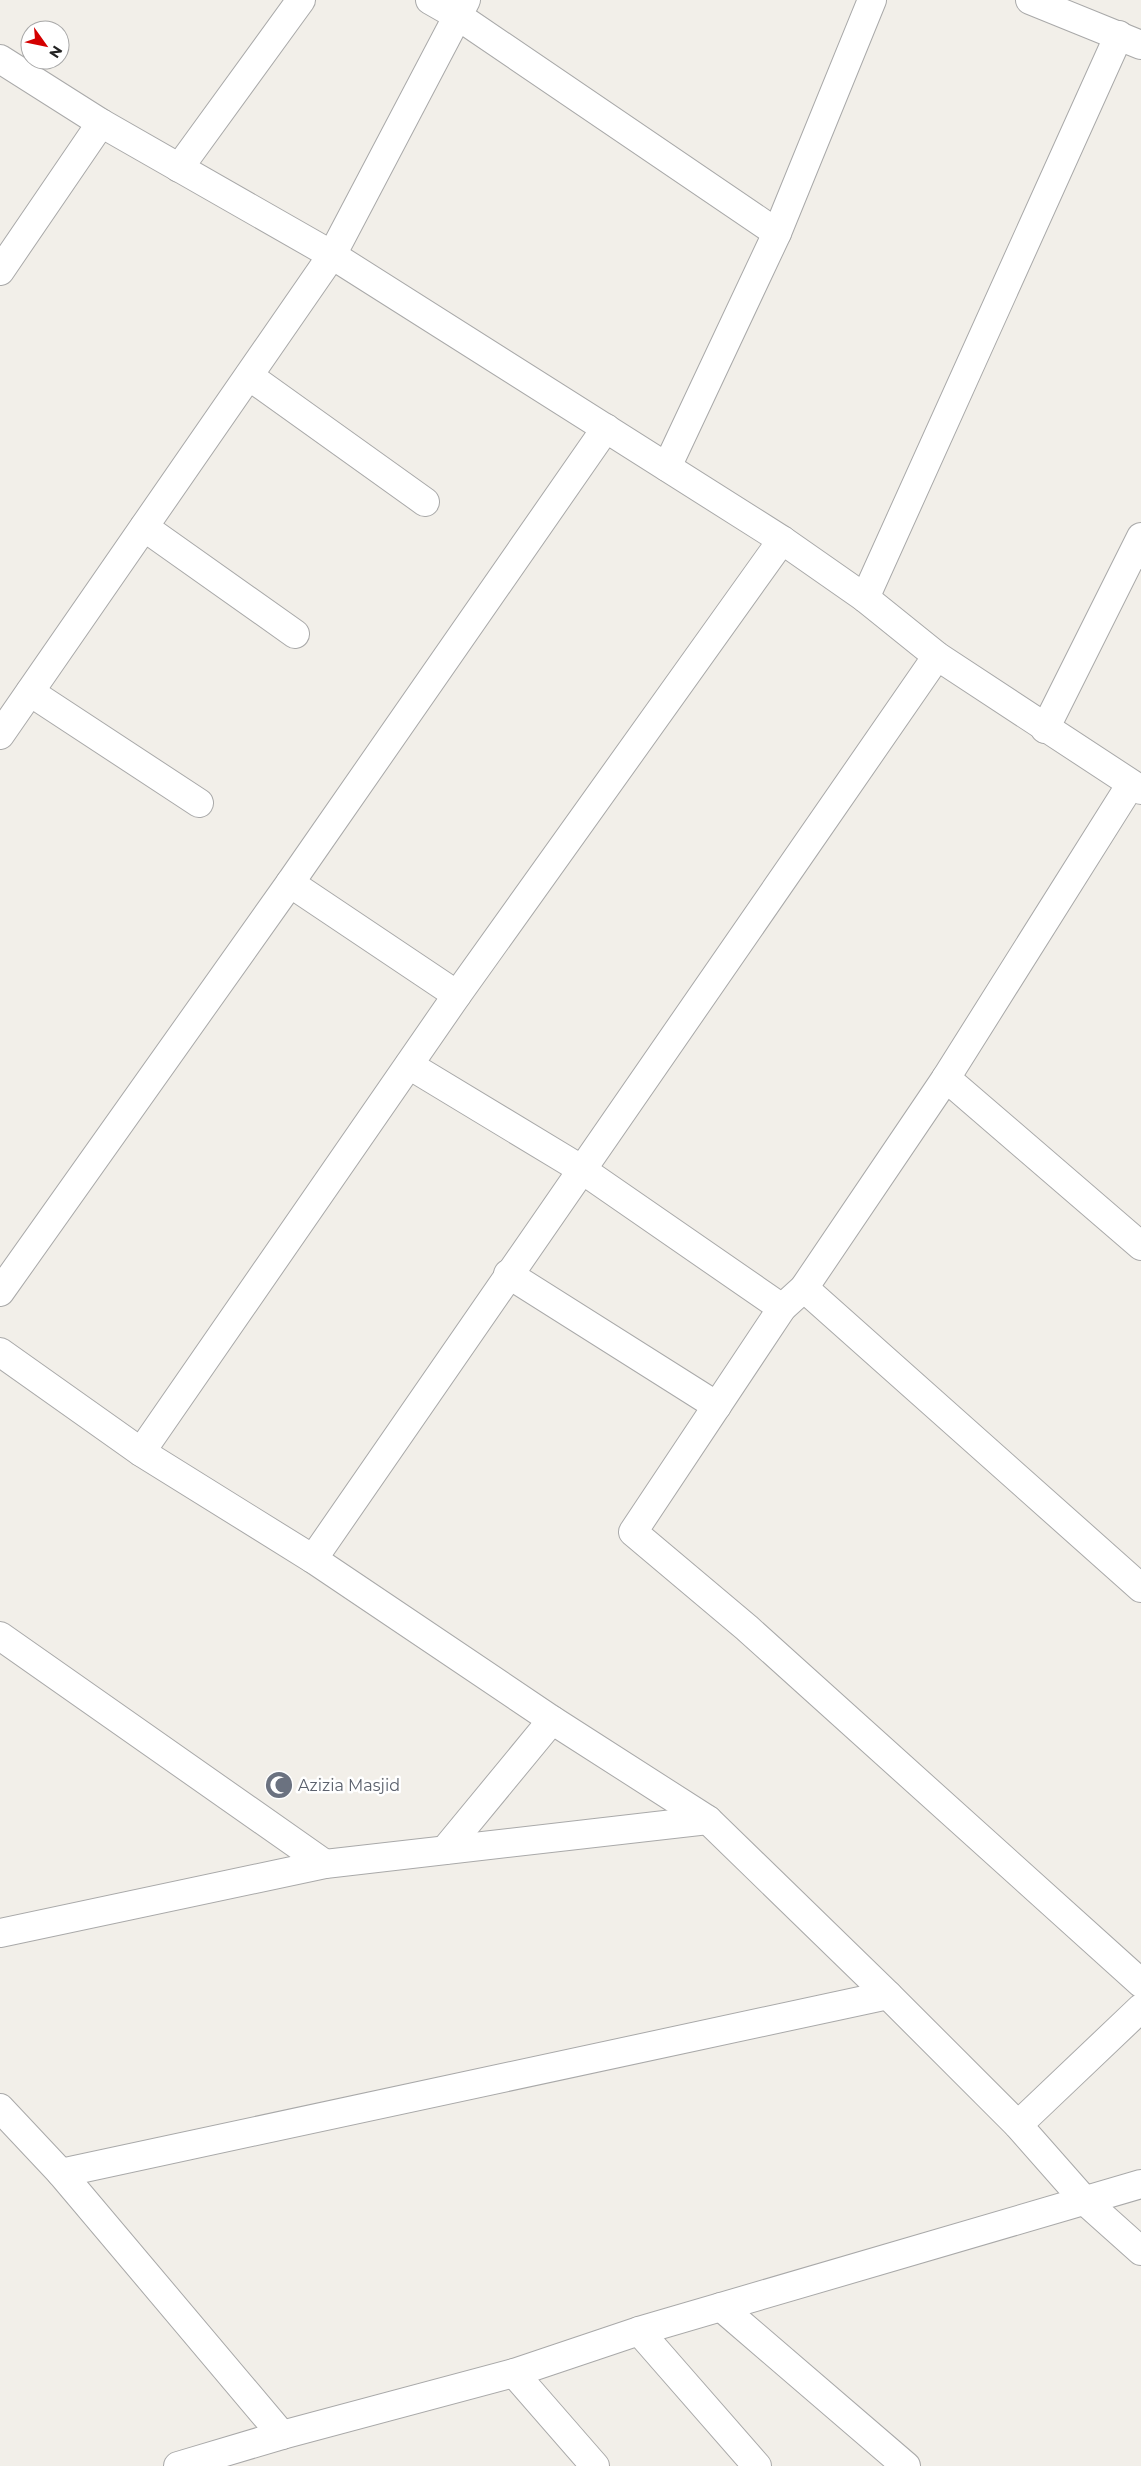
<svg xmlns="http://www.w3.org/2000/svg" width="1141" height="2466" font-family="Montserrat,sans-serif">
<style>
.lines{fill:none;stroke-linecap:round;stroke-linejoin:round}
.minor-casing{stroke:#a9a9a9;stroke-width:30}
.minor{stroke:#fff;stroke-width:28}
.labels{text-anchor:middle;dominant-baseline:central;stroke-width:5;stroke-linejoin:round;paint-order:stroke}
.worship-label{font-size:16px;fill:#5b616d;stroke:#fff;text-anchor:start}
</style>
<rect width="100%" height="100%" fill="#f2efe9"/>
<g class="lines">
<defs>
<g id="minor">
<polyline points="430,0 458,16 777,233"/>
<polyline points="1030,0 1141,45"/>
<polyline points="0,59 101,123 332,255 782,540 865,598 937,656 1141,790"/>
<polyline points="179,168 301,0"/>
<polyline points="0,271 101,123"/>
<polyline points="249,376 425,502"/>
<polyline points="667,467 777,233 872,0"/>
<polyline points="144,527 295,634"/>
<polyline points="865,598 1119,35"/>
<polyline points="30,692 199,803"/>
<polyline points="1045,729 1141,537"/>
<polyline points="0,735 332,255 466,0"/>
<polyline points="1131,784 946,1078 804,1288 782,1308 633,1532 747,1628 1141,1983"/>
<polyline points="290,883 457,995"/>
<polyline points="409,1065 581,1169 782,1308"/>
<polyline points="946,1078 1141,1246"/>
<polyline points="508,1274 717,1406"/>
<polyline points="804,1288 1141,1588"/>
<polyline points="0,1292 290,883 606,428"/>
<polyline points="0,1352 141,1452 313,1559 552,1720 708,1820 888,1995 1018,2125 1085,2201 1141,2251"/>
<polyline points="141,1452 457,995 782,540"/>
<polyline points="313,1559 937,656"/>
<polyline points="0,1636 325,1864"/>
<polyline points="445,1850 552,1720"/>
<polyline points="0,1933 325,1864 708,1820"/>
<polyline points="0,2108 61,2173 282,2435"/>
<polyline points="1018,2125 1141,2008"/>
<polyline points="61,2173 888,1995"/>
<polyline points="721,2307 906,2466"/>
<polyline points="639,2331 757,2466"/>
<polyline points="514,2373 595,2466"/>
<polyline points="178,2466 282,2435 514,2373 639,2331 1141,2184"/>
</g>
</defs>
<use href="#minor" class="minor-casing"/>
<use href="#minor" class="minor"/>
</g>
<defs>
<symbol id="mosque-disc" viewBox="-11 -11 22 22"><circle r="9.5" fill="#6b7280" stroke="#fff"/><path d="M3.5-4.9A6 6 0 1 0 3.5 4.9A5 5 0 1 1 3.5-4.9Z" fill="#fff"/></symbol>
</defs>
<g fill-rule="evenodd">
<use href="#mosque-disc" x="263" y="1769" width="32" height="32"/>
</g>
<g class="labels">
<g class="worship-label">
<text x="298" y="1785">Azizia Masjid</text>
</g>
</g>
<g transform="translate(45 45) rotate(123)"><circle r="24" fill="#ffffff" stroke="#a7a7a7"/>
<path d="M0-4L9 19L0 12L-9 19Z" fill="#d40000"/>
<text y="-8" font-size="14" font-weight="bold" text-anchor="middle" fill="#222222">N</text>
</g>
</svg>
